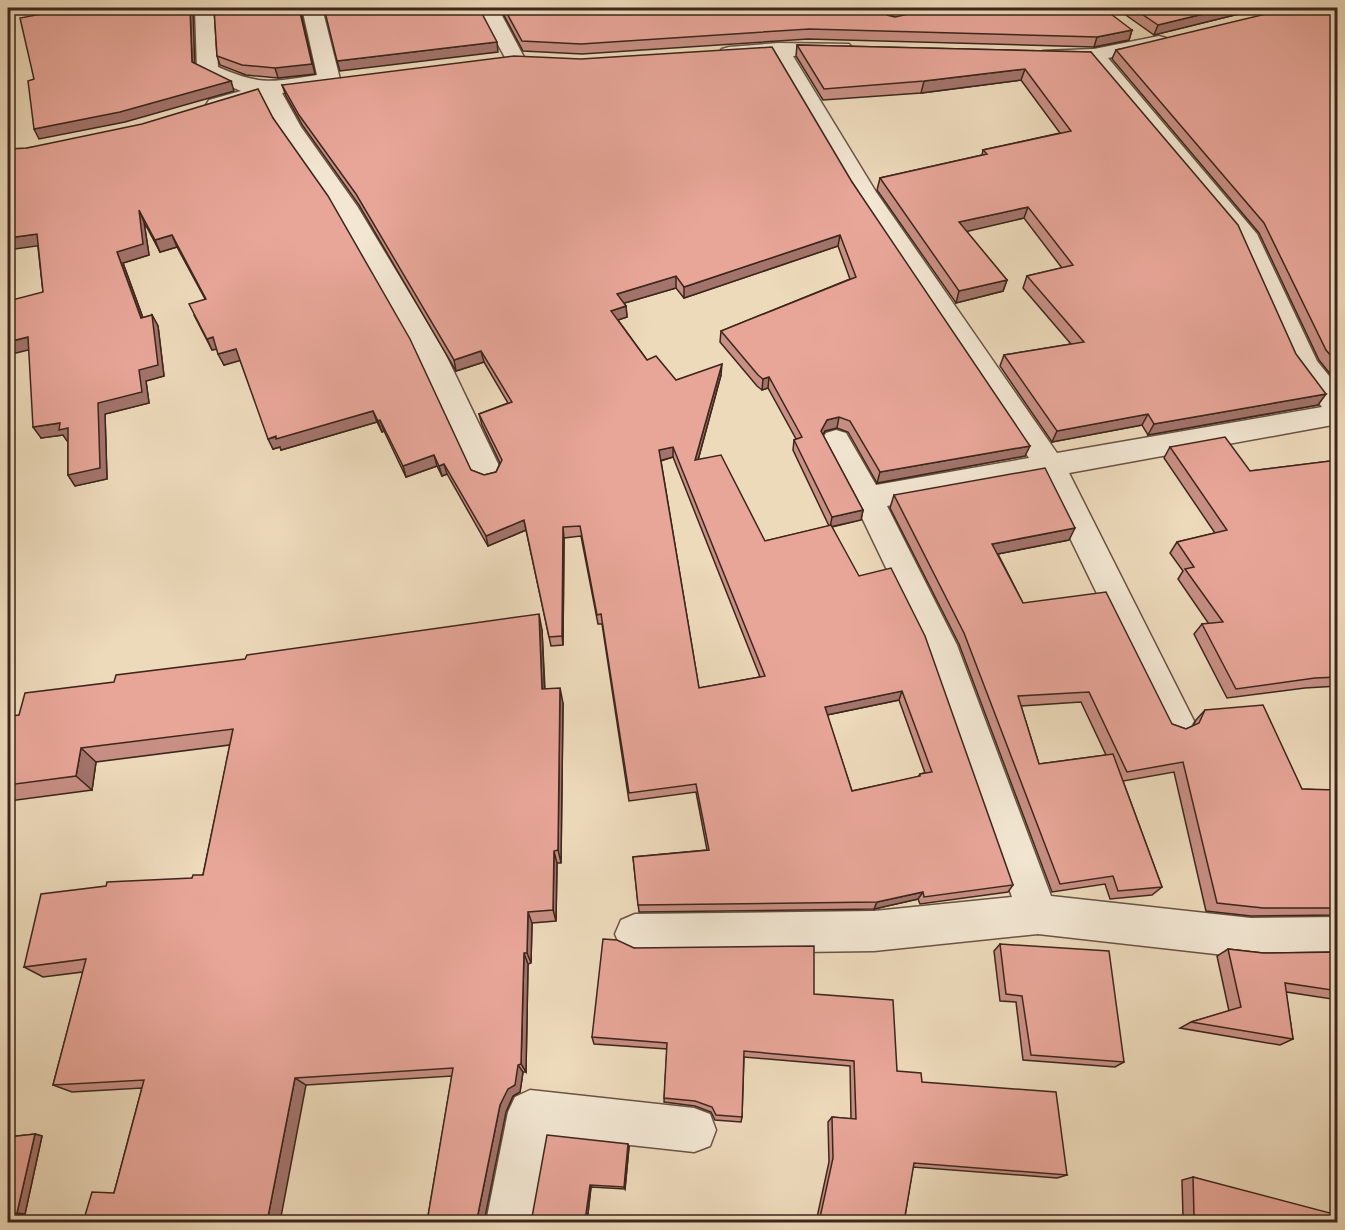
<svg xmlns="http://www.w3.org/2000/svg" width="1345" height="1230" font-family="Vollkorn,serif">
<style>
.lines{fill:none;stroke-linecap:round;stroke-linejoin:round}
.minor-casing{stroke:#695344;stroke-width:3}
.minor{fill:#f3e7d3;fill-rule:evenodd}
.wall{fill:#c88f84;stroke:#3d261c;stroke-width:1.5;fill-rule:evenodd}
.shaded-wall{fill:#a2746b;stroke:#3d261c;stroke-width:1.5}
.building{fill:#e8a699;stroke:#3d261c;stroke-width:1.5;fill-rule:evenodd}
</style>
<rect width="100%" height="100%" fill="#eddabb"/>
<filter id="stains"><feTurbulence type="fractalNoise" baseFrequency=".00333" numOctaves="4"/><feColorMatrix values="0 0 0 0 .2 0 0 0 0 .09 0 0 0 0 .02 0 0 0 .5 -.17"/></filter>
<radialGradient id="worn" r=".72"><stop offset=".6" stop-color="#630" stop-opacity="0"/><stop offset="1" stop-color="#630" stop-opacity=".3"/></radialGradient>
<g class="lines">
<defs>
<g id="minor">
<path d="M195 8H215L218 67C262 86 272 82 317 75L302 8H322L340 79 336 85 282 93 301 127 357 206 443 349 502 472 498 480 487 483 476 480 415 349 333 206 279 128 263 98 217 112 209 110 206 105 209 100 241 91 201 74 197 70Z"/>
<polygon points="478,8 498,8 525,59 522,63 508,63"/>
<polygon points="1159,36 1166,38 1169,42 1166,46 1108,58 1257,234 1317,361 1338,387 1338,424 1069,473 1194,721 1188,732 1176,737 1164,732 1041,478 887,506 957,645 1051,896 1251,918 1338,917 1338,957 1251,958 1038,934 874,951 635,954 621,948 615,934 621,920 635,914 874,911 1012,897 923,645 853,499 821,441 826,433 836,430 846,433 876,485 1029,458 852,192 773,57 722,57 719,53 722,49 729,47 778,43 849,44 852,48 849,52 842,54 793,56 876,192 1057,453 1322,407 1291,365 1234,236 1088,61 1043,59 1040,55 1043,51 1094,49"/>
<polygon points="530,1090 694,1108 710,1114 716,1130 710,1146 694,1152 548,1136 532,1222 486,1222 508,1112 515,1097"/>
</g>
</defs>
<use href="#minor" class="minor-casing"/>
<use href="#minor" class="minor"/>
</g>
<g class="wall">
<polygon points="213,8 301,8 300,9 315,74 278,78 246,75 220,65 217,56 214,8"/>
<polygon points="500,8 908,8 885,13 887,15 895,17 1132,30 1129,40 1094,47 808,39 582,54 523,51"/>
<polygon points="1116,8 1263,8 1154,35"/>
<polygon points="1338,8 1338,375 1331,375 1319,360 1259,233 1112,59 1116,50"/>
<polygon points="797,45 1091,52 1318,405 1148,435 1142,425 1052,442 1000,366 1004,355 1071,344 1023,288 1027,276 1062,268 1024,218 966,231 1007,280 1003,291 956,303 877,190 880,178 982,155 983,150 1060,133 1021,80 921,93 823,100 796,56"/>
<path d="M282 85 852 182 1025 456 877 483 848 432 837 428 825 431 823 435 863 510 861 520 832 527 1013 885 1008 892 920 904 918 899 874 909 639 912 633 857 707 850 696 792 629 801 602 624H598L581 536 564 538 563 645 551 646 526 530 488 546 447 474 442 476 437 466 406 477 384 431 382 432 377 422 281 450 280 447 273 449 240 360 224 365 217 349 212 350 194 315 205 299 177 247 160 252 144 222 149 255 123 263 143 318 152 315 158 326 164 376 146 381 149 403 105 414 107 479 75 486 68 475V441L63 435 41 438 29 350 43 292 27 148 273 118 471 470 484 475 496 472 500 463 482 425 479 414 508 403 484 362 456 371 359 205 303 126 286 96ZM838 246 850 279 721 331 720 342 757 386 762 390 768 388 796 439 794 440 793 450 829 526 765 541 698 460 721 375 676 380 647 360 618 320 627 317 626 306 624 303 676 288 684 298ZM673 457 760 677 699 688 661 461ZM899 700 925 773 920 774 918 777 852 791 827 715Z"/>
<polygon points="1170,447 1250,471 1338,460 1338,686 1305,688 1227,698 1194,634 1202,624 1209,624 1178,579 1183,571 1170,553 1177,542 1215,533 1164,458"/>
<path d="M894 495 1069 540 998 554 1023 603 1172 724 1186 729 1193 726 1196 720 1205 710 1302 789 1338 791V915L1251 916 1206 911 1174 772 1123 781 1162 887 1152 895 1110 899 1105 884 1052 892 959 644 890 508ZM1081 702 1106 755 1039 764 1021 706Z"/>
<polygon points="542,630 545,689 563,703 561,863 557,863 556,921 532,923 531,963 528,964 526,1072 523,1072 520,1092 513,1096 506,1112 427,1222 452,1076 306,1085 84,1219 114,1193 142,1088 72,1092 53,1085 83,972 43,977 24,967 192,878 203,875 230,745 96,762 92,790 9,801 8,800 8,726 19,715"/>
<polygon points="1000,944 1124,1062 1115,1067 1023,1060 1016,1002 1000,1001 994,951"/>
<polygon points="634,948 814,994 897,1071 922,1082 1067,1175 1057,1178 913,1167 904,1222 816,1222 829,1162 828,1122 832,1117 851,1119 850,1066 744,1057 742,1117 741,1122 715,1120 711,1112 695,1106 664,1102 667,1049 594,1044 592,1037"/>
<polygon points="1228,949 1263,953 1338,952 1338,1000 1286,992 1293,1039 1280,1045 1180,1028 1191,1022 1229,1011 1217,956"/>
<polygon points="35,1134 42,1136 25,1214 8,1216 8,1137"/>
<polygon points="629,1147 625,1189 591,1187 587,1222 535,1219 532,1217"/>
<polygon points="1193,1177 1331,1222 1205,1222 1183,1217 1182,1180"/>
</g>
<g class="shaded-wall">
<polygon points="190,8 193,8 195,72 192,62"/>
<polygon points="299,8 301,8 300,9 315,74 278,78 275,68"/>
<polygon points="885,8 908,8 885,13 881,20 883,11"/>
<polygon points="1228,8 1263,8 1154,35 1158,25"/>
<polygon points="1132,30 1129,40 1094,47 1097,37"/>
<polygon points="497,42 498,52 340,71 337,61"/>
<polygon points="1025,69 1021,80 921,93 924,81"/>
<polygon points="231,81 234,91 125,122 39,139 34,129"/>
<polygon points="1028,207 1024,218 956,234 959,222"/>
<polygon points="139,210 144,222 149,255 123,263 147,329 141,318 117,252"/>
<polygon points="37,234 44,245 8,250 8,238"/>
<polygon points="172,235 177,247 160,252 155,240"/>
<polygon points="840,235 838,246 684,298 684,287"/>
<polygon points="676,276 676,288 618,305 617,294"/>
<polygon points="1007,280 1003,291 956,303 959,291"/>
<polygon points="626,306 627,317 612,322 611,311"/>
<polygon points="152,315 158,326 164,376 146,381 149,403 105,414 107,479 75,486 68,475 98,403 139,370"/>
<polygon points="28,337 36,348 8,355 8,342"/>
<polygon points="213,337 218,349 212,350 207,339"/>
<polygon points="236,349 242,360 224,365 218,354"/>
<polygon points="481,351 484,362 456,371 454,360"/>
<polygon points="722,364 721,375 695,471 695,460"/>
<polygon points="769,377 768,388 762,390 763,379"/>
<polygon points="1326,394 1318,405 1148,435 1154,424"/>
<polygon points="373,411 377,422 281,450 280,447 273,449 268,439"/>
<polygon points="1148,414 1142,425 1052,442 1057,431"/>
<polygon points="839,417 837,428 825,431 819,442 821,431 827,420"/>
<polygon points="380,420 384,431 382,432 378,421"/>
<polygon points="60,423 68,428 75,439 67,441 63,435 41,438 33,427"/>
<polygon points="8,424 9,426 8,451"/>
<polygon points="1030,446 1025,456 877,483 880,472"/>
<polygon points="673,447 673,457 659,461 659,450"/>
<polygon points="434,455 437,466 406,477 403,466"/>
<polygon points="444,464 447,474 442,476 439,466"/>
<polygon points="863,510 861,520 830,527 832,517"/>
<polygon points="524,520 526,530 488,546 486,536"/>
<polygon points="563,527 564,538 563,645 562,636"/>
<polygon points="1075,528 1069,540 987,556 992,544"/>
<polygon points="539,614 542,630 545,704 542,689"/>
<polygon points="560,688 563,703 561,863 558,850"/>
<polygon points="902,691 899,700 822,716 825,707"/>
<polygon points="81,748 96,762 92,790 76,776"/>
<polygon points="554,851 557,863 556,921 553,910"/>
<polygon points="923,892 918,899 874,909 877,902"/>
<polygon points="528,912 532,923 531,963 527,953"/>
<polygon points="524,953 528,964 526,1072 521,1064"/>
<polygon points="518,1065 523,1072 520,1092 513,1096 506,1112 484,1222 480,1222 477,1219 500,1105"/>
<polygon points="295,1078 306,1085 280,1222 267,1222"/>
<polygon points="35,1134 42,1136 25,1214 17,1213"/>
<polygon points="628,1144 629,1147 625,1189 624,1187"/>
<polygon points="590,1185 591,1187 587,1222 585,1221"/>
</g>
<g class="building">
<polygon points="68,8 190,8 192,62 231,81 120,112 34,129 28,81 34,79 20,18 68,9"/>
<polygon points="214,8 299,8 312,64 275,68 242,65 217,56"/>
<polygon points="324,8 479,8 497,42 337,61"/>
<polygon points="504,8 885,8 883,11 887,15 895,17 936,8 1103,8 1132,30 1097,37 809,29 581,44 522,41"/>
<polygon points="1133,8 1228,8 1158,25"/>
<polygon points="1291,8 1338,8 1338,364 1326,350 1264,223 1116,50"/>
<polygon points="797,45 1091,52 1238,225 1296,354 1326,394 1154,424 1148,414 1057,431 1004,355 1084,342 1027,276 1073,265 1028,207 959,222 1007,280 959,291 880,178 987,154 983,150 1071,131 1025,69 924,81 824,89"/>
<path d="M772 47 852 182 1030 446 880 472 850 421 839 417 827 420 821 431 863 510 832 517 794 440 802 437 769 377 763 379 758 375 721 331 856 277 840 235 684 287 676 276 617 294 626 306 611 311 647 360 656 356 676 380 722 364 695 460 721 455 765 541 831 525 859 576 891 568 925 636 1013 885 924 897 923 892 877 902 638 905 633 857 709 850 696 784 629 793 601 614 597 615 580 526 563 527 562 636 549 637 524 520 486 536 444 464 439 466 434 455 403 466 380 420 378 421 373 411 276 439V436L268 439 236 349 218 354 213 337 207 339 189 304 206 299 172 235 155 240 139 210 143 244 117 252 141 318 152 315 158 365 139 370 142 392 98 403 100 468 68 475V428L59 430 60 423 33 427 28 337 8 342V301L43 292 37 234 8 238V149L27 148 142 124 258 89 273 118 328 196 410 339 471 470 484 475 496 472 502 460 479 414 512 402 481 351 454 360 356 194 299 115 282 85 514 56 581 59ZM673 447 765 676 699 688 659 450ZM902 691 932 772 920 774V776L852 791 825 707Z"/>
<polygon points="1225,437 1250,471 1338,460 1338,603 1333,603 1338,612 1338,677 1315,678 1236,689 1202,624 1223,622 1185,569 1194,567 1177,542 1227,530 1170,447"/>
<polygon points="1045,468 1075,528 992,544 1023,603 1106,592 1172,724 1186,729 1199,723 1205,710 1263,705 1302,789 1337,790 1338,791 1338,908 1263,908 1217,903 1183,762 1127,772 1089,692 1018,696 1039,764 1113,754 1162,887 1118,891 1113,876 1060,884 964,633 894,495"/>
<polygon points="539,614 542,689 560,688 558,850 554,851 553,910 528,912 527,953 524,953 521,1064 518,1065 515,1085 508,1089 500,1105 477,1219 480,1222 496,1222 427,1222 453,1068 295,1078 267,1222 15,1222 18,1215 84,1219 92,1192 114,1193 144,1080 53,1085 86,959 24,967 41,894 106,886 107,882 192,878 193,875 203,875 233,729 81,748 76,776 8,785 8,726 10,716 19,715 25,693 114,682 116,675 245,659 247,655"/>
<polygon points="603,939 617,940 634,948 814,946 814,994 893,1000 897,1071 921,1073 922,1082 1056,1092 1067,1175 914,1163 904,1222 819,1222 833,1158 832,1117 856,1119 854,1061 744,1051 742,1117 716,1115 712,1107 695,1101 664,1098 667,1043 592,1037"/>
<polygon points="1000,944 1109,951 1124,1062 1031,1055 1022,996 1006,994"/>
<polygon points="1228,949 1263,953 1338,952 1338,991 1285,983 1293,1039 1191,1022 1241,1007"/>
<polygon points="35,1134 17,1213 8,1214 8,1137"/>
<polygon points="547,1135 628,1144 624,1187 590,1185 585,1221 532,1217"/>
<polygon points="1193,1177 1330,1213 1331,1222 1223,1222 1194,1215"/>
</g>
<rect width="1345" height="1230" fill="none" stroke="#eddabb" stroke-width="30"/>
<rect x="9" y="9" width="1327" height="1212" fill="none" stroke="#3d261c" stroke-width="3"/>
<rect x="15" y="15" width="1315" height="1200" fill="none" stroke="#3d261c" stroke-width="1.5"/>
<rect width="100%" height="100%" filter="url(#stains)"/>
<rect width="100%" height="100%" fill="url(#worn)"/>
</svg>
